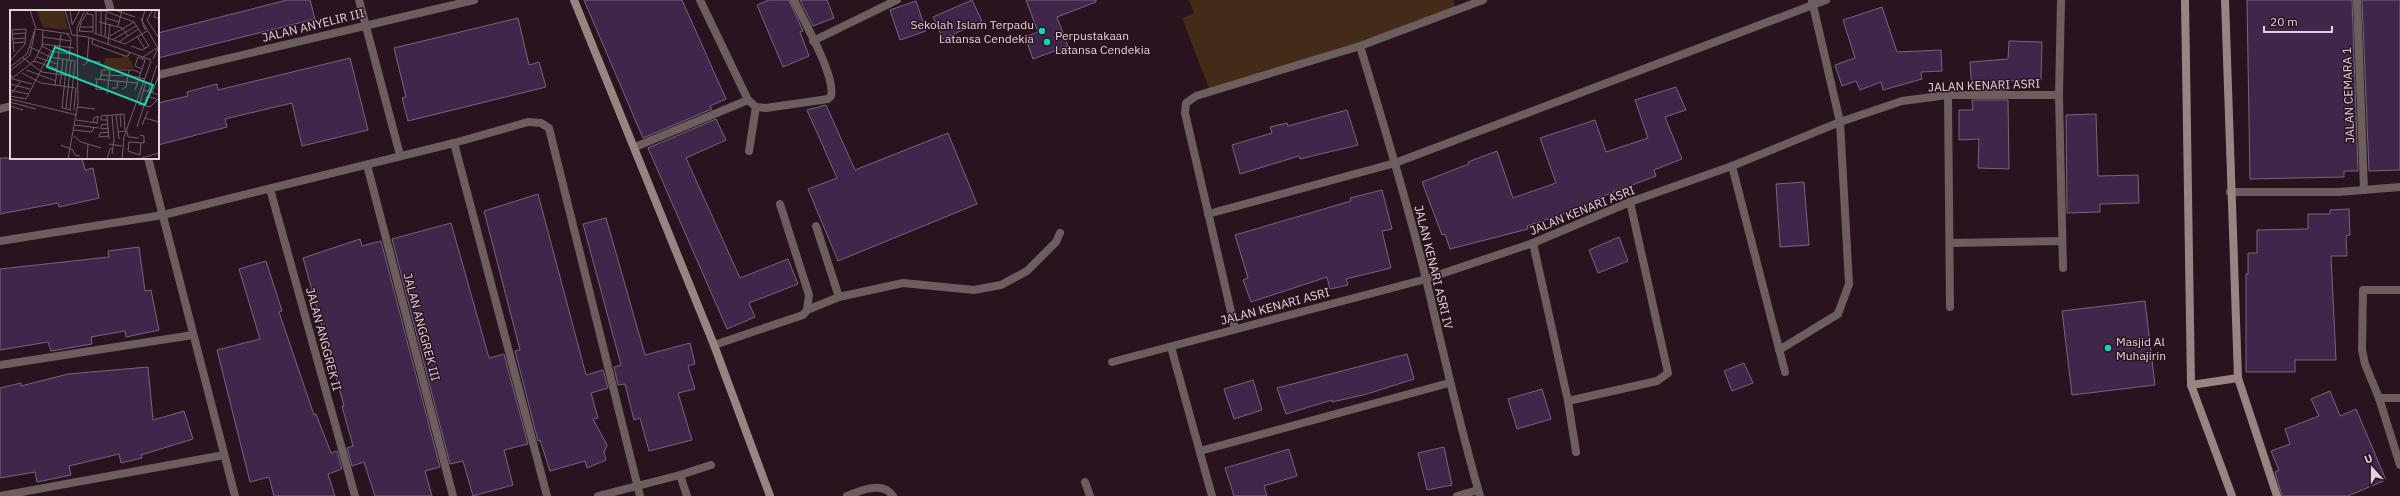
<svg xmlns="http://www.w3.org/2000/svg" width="2400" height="496" font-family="'IBM Plex Sans',sans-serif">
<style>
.green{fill:#442b17}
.building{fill:#41264c;stroke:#75667d}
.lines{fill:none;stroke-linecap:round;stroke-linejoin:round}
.lane{stroke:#6c5e5c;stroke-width:8}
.street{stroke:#6c5e5c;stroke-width:8}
.secondary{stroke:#9a8482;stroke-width:8}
.poi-dot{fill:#19d5b2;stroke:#29131e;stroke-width:1.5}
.labels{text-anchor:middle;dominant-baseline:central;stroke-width:3;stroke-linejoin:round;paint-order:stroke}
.poi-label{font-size:12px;fill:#e2d2d9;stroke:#29131e;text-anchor:start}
.street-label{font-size:12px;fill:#e2d2d9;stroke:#29131e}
.inset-road{fill:none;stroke:#735f69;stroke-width:1}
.view{fill:#19d5b2;fill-opacity:0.15;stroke:#19d5b2;stroke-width:2}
.inset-edge{fill:none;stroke:#e2d2d9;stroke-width:2}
</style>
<rect width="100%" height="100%" fill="#29131e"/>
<polygon class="green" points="1189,0 1453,0 1456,10 1210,91 1182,18 1194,13"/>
<g class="building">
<polygon points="287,0 310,0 315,19 158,58 158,33"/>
<polygon points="584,0 682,0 726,99 710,106 712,109 643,138"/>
<polygon points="769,0 789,0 803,31 800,32 809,56 783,67 757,5"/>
<polygon points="800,0 827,0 834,18 813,26"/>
<polygon points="972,0 982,21 943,39 933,17"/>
<polygon points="1026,0 1096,0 1096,2 1057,17 1068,46 1033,59 1025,37 1038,32"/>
<polygon points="2247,0 2352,0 2358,171 2344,171 2344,177 2250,179"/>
<polygon points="2362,0 2400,0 2400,170 2369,171"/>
<polygon points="916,1 926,31 900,40 890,10"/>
<polygon points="1882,7 1897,52 1941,50 1942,71 1921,72 1922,79 1883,90 1881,82 1860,90 1856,81 1842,86 1835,65 1855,58 1843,20"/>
<polygon points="518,18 529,65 539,62 546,87 408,121 402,98 406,97 394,48"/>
<polygon points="2009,41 2042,42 2041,80 2008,81 2008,90 1972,90 1970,62 2008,59"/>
<polygon points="350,58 368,130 302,146 292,103 225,119 227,127 158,145 158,103 188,96 187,92 217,84 218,90"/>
<polygon points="1676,87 1686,110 1665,117 1682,159 1654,170 1656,176 1598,198 1584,207 1527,226 1528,229 1450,249 1445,234 1442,235 1422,182 1469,164 1468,162 1497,151 1513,198 1556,183 1540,138 1595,120 1606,152 1648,138 1635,100"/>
<polygon points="1972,100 2008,100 2009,169 1978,168 1979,139 1959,140 1959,110 1973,110"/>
<polygon points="826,105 855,170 948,133 977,204 838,261 808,189 837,178 807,110"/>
<polygon points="1347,110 1358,145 1300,159 1299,156 1240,174 1232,145 1272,133 1270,127 1287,123 1288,126"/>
<polygon points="2096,114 2098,176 2138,175 2139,203 2100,204 2100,212 2067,213 2066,115"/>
<polygon points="716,119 726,140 686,158 740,278 788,259 798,284 749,303 755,317 727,329 648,148"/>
<polygon points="0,158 82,158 85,170 93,168 99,198 59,207 58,203 0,214"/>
<polygon points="1804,182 1809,245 1780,247 1776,184"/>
<polygon points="1382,190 1392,229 1382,231 1391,268 1346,279 1348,285 1330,289 1327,277 1251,302 1243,280 1248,278 1235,235 1351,201 1350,198"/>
<polygon points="538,194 586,375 603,370 608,388 591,393 598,418 593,419 607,445 604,452 606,460 587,468 585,461 550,471 540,440 538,441 515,351 520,350 484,211"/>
<polygon points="2349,209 2350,235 2346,236 2347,256 2331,256 2336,360 2295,360 2295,372 2246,372 2246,274 2248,274 2248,253 2257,253 2257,230 2308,229 2308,214 2330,214 2330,210"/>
<polygon points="606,218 645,355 690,343 695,364 688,366 695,389 678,393 692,440 649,451 640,418 634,420 625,384 618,385 614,367 621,365 583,224"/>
<polygon points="451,223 489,358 504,354 528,444 504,450 513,485 473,496 463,461 450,464 392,239"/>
<polygon points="1619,237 1628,261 1598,273 1589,250"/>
<polygon points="360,239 362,246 381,241 440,467 425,471 432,496 375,496 364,462 352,466 347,448 353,446 342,406 344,406 303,258"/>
<polygon points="139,247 145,291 151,290 159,330 126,337 125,331 91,337 92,344 51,351 48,342 0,350 0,269 109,257 108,251"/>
<polygon points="266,261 282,311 279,312 314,415 316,414 331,453 337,451 342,469 328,474 335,496 274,496 269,477 250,482 217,350 260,339 239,269"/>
<polygon points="2145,301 2155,385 2072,395 2062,311"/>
<polygon points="1407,354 1414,379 1367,394 1332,402 1332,400 1286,414 1277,388"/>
<polygon points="1744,363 1753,383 1732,391 1724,371"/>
<polygon points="148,367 153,420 184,411 193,439 141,455 142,458 121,463 119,454 69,466 71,475 37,482 35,472 0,478 0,388 21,383 21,386 68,374"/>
<polygon points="1253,380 1262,410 1234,419 1224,389"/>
<polygon points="1542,389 1551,419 1517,429 1508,399"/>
<polygon points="2330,391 2340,416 2356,409 2386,480 2348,496 2282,496 2275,472 2279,470 2271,451 2290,444 2285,429 2319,416 2311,399"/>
<polygon points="1444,447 1452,485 1427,490 1418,453"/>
<polygon points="1289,449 1297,476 1264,486 1267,496 1234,496 1225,468"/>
</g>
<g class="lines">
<g class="lane">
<polyline points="816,226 839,297"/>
<polyline points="807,310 839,297 903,283 974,290 1001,285 1027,271 1056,242 1060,233"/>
<polyline points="1085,482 1090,496"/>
<path d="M847 496C861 490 883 481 893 496"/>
</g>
<g class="street">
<polyline points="108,0 111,11"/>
<polyline points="359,0 400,155"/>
<path d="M700 0 748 100 756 107 766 108 828 99 831 96C836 76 803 20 794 0"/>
<polyline points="2061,0 2059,95 2063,268"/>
<polyline points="2357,0 2364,190"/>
<polyline points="813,41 897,0"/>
<path d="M1360 46C1383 123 1407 200 1426 279 1443 351 1459 424 1480 496"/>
<polyline points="158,75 474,0"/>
<polyline points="1948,95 1950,307"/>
<polyline points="0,109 11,106"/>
<polyline points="454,143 547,496"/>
<polyline points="635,147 748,100"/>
<polyline points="749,151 756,107"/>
<polyline points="148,158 235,496"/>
<polyline points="367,165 453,496"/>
<polyline points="1732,166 1785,372"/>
<polyline points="270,189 355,496"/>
<polyline points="2230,192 2339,192 2400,187"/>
<polyline points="1208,214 1395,163 1826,0"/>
<polyline points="0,241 163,215 454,143 528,122 541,123 549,128 640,496"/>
<polyline points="1533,243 1568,401 1576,452"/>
<polyline points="1950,243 2062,241"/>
<polyline points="2400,290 2363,290 2362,350 2365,364 2379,398 2400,465"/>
<polyline points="1235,329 1185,113 1186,103 1196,96 1360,46 1483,0"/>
<polyline points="714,345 803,315 807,310 809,295 780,204"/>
<polyline points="1171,347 1212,496"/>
<polyline points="1779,350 1838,314 1849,284 1840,122 1812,1"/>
<polyline points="1112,362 1426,279 1533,243 1630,202 1732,166 1840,122 1902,101 1948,95 2059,95"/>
<polyline points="0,365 193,335"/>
<polyline points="2379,398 2400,398"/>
<polyline points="1568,401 1657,381 1668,373 1630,202"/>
<polyline points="1200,451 1449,383"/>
<polyline points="680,475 687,496"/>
<polyline points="0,496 224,455"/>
<polyline points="598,496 680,475 711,465"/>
<polyline points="1457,496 1478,490"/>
</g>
<g class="secondary">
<polyline points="574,0 714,345 770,496"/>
<polyline points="2185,0 2191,385 2232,496"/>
<polyline points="2225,0 2238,378 2277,496"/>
<polyline points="2191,385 2238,378"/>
</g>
</g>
<g class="poi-dot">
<circle cx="1042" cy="31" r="4"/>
<circle cx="1047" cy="42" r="4"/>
<circle cx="2108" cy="348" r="4"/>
</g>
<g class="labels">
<g class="poi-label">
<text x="1034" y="24" text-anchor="end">Sekolah Islam Terpadu<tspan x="1034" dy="14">Latansa Cendekia</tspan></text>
<text x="1055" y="35">Perpustakaan<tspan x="1055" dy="14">Latansa Cendekia</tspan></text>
<text x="2116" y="341">Masjid Al<tspan x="2116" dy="14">Muhajirin</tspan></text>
</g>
<g class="street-label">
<text transform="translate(313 25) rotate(-14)">JALAN ANYELIR III</text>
<text transform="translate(1984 85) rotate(-2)">JALAN KENARI ASRI</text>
<text transform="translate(2348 95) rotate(-92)">JALAN CEMARA 1</text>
<text transform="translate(1582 210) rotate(-22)">JALAN KENARI ASRI</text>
<text transform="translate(1434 267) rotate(76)">JALAN KENARI ASRI IV</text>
<text transform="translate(1275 306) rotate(-15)">JALAN KENARI ASRI</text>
<text transform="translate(422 327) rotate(75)">JALAN ANGGREK III</text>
<text transform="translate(324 339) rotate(75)">JALAN ANGGREK II</text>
</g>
</g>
<g transform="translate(10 10)">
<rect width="149" height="149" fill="#29131e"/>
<path d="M26 0H54L58 20 33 17ZM113 45 118 46 124 58 93 60 95 48H112Z" fill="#442b17"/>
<path class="inset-road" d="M20 0 26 19M55 0 62 25 78 27 141 50M60 0 62 14M105 0 125 7M135 0 132 11 148 38 143 49M146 0 144 7 148 8 149 6M84 1H95L124 12 139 36 132 40 121 36M91 1V25M142 1 137 10 149 28M96 8 109 12M131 8 135 20M89 12 112 18 118 26M62 15 70 0M108 16 112 0M70 17H83M26 19 60 24M69 21 83 22V5L77 4M69 21 71 12 79 0M84 23 115 34M86 23V1M2 24 16 23M57 24 61 29 59 50M95 26 96 3M100 26 124 12M127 26 135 39M33 27 61 31M83 28 82 34 115 46H118L120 42M2 29 16 28M104 29 126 16M109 32 128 19M3 33 15 32M32 34 64 38M98 34 100 14M115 34 137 21M32 36 41 41 66 45M20 37 40 47 65 51 60 100M4 42 2 20 16 19M27 47 47 54M133 47 147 38M13 48 32 62 67 67M57 50 52 98 61 100M0 51 15 34 16 19M24 51 47 59M77 51 91 52M73 55 77 53 79 27M0 57 17 44 25 19M16 60 46 71M0 61 20 45 25 21M0 63 3 69 22 74M12 63 31 73 66 78 64 100M91 65 122 66 135 69M85 69 127 73M87 69 86 79 97 80M0 70 24 51 32 36 33 21M90 70 92 60H123L131 63M0 74 20 79M45 76 51 24M50 76 53 49M102 78H107L108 71M112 79 116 77 119 60M0 80 18 84M125 80 135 50 128 47 125 56 132 59M133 80 149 85M138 82 147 55M142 83 149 65M97 84 100 60M0 85 11 71M0 86 16 89 41 41M0 89 67 105M0 92 26 99M129 94 140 97 147 90M0 96 13 100M129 96 136 72M68 97 85 99M56 99 61 50M110 104 111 117M102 105 104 130 102 144M106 105 109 129M97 106 99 129M135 108 149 112M66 110 87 113M97 110H91V106L114 104 115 121 108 122M83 113 84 108 88 106 87 114M98 114 91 115V119L99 118M65 115 89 118M132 115 138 101M127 117 137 86 149 90M64 120 82 122 84 117M117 121 118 127 129 128M99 122 90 123 89 127 99 126M64 126 71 132 91 138M99 134 112 136M51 135 63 140 65 145 70 146M130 145 118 141 119 132 134 133V126L130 125M130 145 131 133M58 149 68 93 67 18 75 0M77 149 78 134M97 149 100 139H103M112 149 114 127 141 51M128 149 149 143"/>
<path class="view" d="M45 37 143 75 135 95 37 57Z"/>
<rect width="149" height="149" class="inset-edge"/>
</g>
<g transform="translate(2372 468) rotate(339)" stroke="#29131e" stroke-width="3" paint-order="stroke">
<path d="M0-3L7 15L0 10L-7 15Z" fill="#e2d2d9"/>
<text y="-6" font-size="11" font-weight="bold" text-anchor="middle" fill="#e2d2d9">U</text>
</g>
<path d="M2264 26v6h68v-6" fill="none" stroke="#e2d2d9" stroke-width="2"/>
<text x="2270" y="26" font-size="12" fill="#e2d2d9" stroke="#29131e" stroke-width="3" paint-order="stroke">20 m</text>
</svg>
